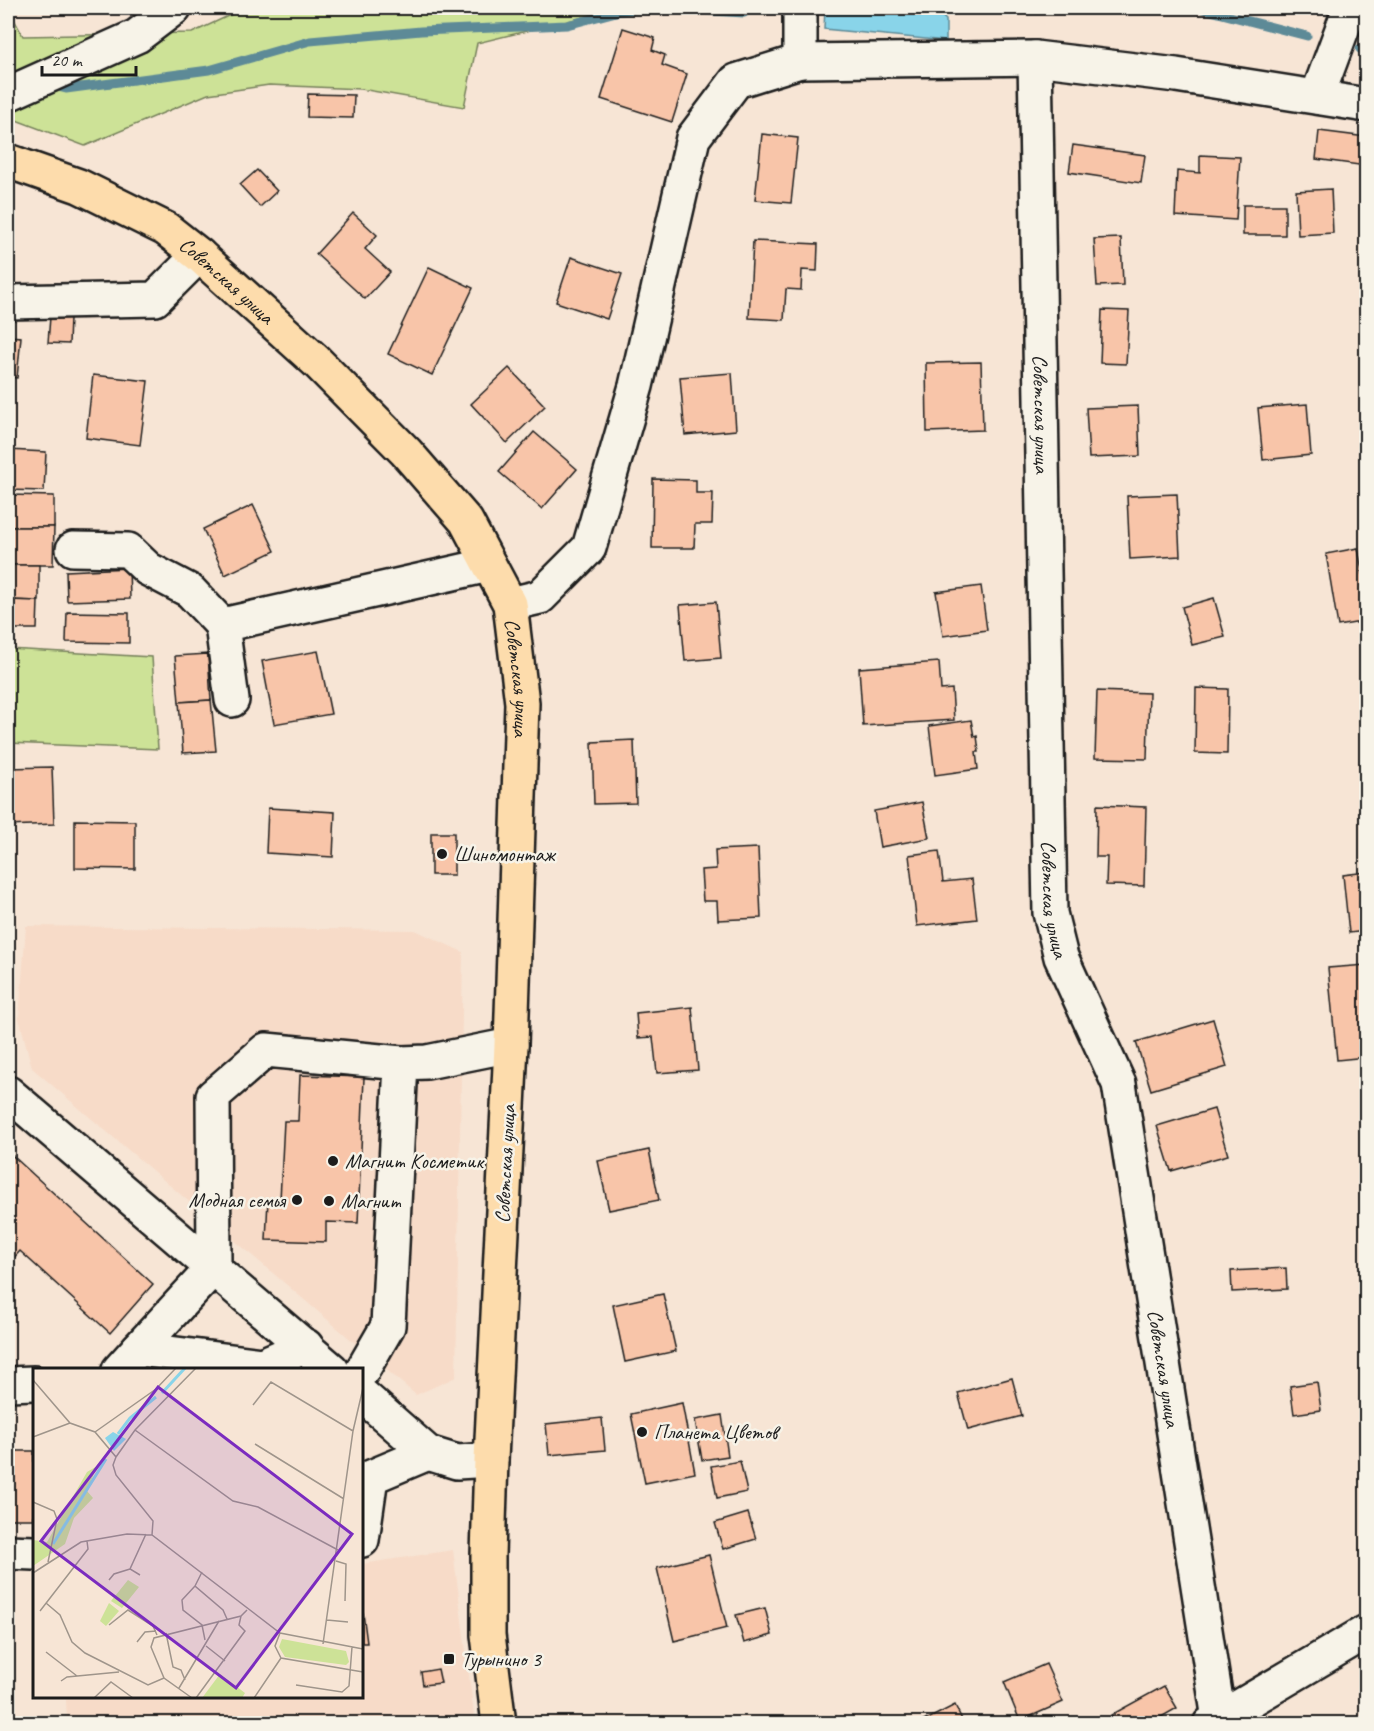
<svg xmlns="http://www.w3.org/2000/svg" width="1374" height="1731" font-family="Caveat,sans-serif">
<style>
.built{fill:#f7dbc8}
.green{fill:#cde297;stroke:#747f5a;stroke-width:1.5}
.water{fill:#89d4e9;stroke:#5d8a97;stroke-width:1.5}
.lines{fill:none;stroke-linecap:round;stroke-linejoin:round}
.stream{stroke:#5d8a97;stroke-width:9}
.building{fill:#f8c5a9;stroke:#1c1c1c;stroke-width:1.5}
.minor-casing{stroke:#1c1c1c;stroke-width:38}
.major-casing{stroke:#1c1c1c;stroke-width:38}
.minor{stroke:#f7f3e8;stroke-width:33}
.major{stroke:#fddcac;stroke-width:33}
.poi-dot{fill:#1c1c1c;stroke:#f7f3e8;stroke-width:2}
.labels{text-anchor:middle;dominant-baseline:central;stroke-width:5;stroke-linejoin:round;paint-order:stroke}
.street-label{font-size:21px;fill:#1c1c1c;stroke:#f7f3e8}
.poi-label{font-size:21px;fill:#1c1c1c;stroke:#f7f3e8;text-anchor:start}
.inset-river{fill:none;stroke:#89d4e9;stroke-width:3}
.inset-road{fill:none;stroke:#9f958b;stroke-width:1.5}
.view{fill:#7b2cbf;fill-opacity:0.15;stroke:#7b2cbf;stroke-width:3}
.inset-edge{fill:none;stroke:#1c1c1c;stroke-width:3}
</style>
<rect width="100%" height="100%" fill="#f7e5d5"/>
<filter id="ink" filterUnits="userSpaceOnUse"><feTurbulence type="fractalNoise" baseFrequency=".0167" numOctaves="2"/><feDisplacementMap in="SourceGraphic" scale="12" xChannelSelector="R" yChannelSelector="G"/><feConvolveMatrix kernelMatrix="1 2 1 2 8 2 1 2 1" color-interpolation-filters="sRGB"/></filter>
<g filter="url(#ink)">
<g class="built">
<polygon points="26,926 415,930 463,952 456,1377 416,1395 32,1068 19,1018"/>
<polygon points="453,1550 475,1723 67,1723 66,1697 362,1696 362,1564"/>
</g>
<g class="green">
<polygon points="8,8 23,36 192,33 245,8 621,8 477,43 464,107 361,89 269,85 208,94 85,146 8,117"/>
<polygon points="8,649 152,657 158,749 8,743"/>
<polygon points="8,1584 12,1584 10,1724 8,1723"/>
</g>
<polygon class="water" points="825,8 933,8 946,20 946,41 824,29"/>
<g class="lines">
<g class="stream">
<polyline points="666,8 744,13"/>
<polyline points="1199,8 1307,36"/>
<polyline points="1360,49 1366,52"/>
<polyline points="50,85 66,89 209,70 310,41 421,31 567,25 620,11 651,8"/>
</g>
</g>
<g class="building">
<polygon points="623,28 655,38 652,50 665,55 662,65 687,74 672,122 601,99"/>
<polygon points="308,94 354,95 353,118 307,117"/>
<polygon points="1319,131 1366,137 1366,166 1316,159"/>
<polygon points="762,134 798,138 791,203 755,200"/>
<polygon points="1073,145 1145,155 1141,183 1069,172"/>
<polygon points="1200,155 1240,157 1236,220 1175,216 1177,171 1200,173"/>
<polygon points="257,170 277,191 260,207 240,185"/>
<polygon points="1331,189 1333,233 1298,235 1296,191"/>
<rect x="1243" y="205" width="42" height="30"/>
<polygon points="353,213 377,235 365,249 390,272 365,299 316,254"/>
<polygon points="1121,238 1123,285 1097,286 1094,239"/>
<polygon points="753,241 818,244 817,271 802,270 801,290 786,289 784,320 749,318"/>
<polygon points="571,257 622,274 607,319 556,302"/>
<polygon points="429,267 473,288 432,375 388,354"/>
<polygon points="1102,310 1129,311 1126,364 1100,363"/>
<polygon points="50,317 70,318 69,344 48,343"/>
<polygon points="8,336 21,337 17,378 8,377"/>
<polygon points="981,362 983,430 927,432 926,363"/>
<polygon points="509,368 545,406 507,443 471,404"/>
<polygon points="732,373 736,430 685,435 680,377"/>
<polygon points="93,375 148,381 140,445 86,438"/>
<polygon points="1307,404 1311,455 1263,460 1258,408"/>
<polygon points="1138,406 1140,456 1089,458 1086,408"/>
<polygon points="534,432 577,469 542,509 499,472"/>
<polygon points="8,450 46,452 44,491 8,490"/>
<polygon points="653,479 696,480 696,493 713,493 712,524 695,524 694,548 652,548"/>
<polygon points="1177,494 1180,556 1130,559 1127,496"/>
<polygon points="8,495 54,496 54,527 8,527"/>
<polygon points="253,505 275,551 225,575 203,529"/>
<polygon points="8,527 54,527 53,565 8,565"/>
<polygon points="1358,548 1366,596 1366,621 1338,626 1326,554"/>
<polygon points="8,565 39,565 39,601 8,600"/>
<polygon points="129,568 130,599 67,601 66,571"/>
<polygon points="981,586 987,630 943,636 936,592"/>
<polygon points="1214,598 1225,637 1192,645 1182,607"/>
<polygon points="8,600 38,601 37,629 8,629"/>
<polygon points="716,602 721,658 685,661 680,605"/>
<polygon points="67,612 129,613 129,643 66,642"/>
<polygon points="318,651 331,714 274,724 262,661"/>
<polygon points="208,654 211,700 179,702 175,656"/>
<polygon points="939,662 941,690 952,689 954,720 863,726 859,668"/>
<polygon points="1196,688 1228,689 1227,754 1195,753"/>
<polygon points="1097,691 1149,693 1147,759 1095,758"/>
<polygon points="211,700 216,751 183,753 179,702"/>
<polygon points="971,720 974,737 977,736 979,752 976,752 978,769 935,775 929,726"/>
<polygon points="634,740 636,803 594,804 592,742"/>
<polygon points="52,767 54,824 8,826 8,768"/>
<polygon points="922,802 929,838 880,847 874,811"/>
<polygon points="1097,805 1146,807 1144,886 1106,885 1107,857 1096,857"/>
<polygon points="268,808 335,812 333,857 266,853"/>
<polygon points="75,820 135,821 135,869 75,868"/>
<rect x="431" y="833" width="23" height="42"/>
<polygon points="758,848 761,918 718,920 717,901 703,901 701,870 716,869 715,850"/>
<polygon points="939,851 943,882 972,879 977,919 917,926 909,855"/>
<polygon points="1366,872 1366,931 1349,933 1343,875"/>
<polygon points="1366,965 1366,1057 1337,1060 1328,968"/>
<polygon points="692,1007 698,1070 657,1073 653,1037 638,1038 636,1013"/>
<polygon points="1213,1019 1227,1067 1151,1090 1136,1042"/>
<polygon points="300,1075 364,1077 358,1223 326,1222 326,1242 266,1240 268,1200 280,1200 284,1121 298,1121"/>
<polygon points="1214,1109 1228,1155 1171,1171 1157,1126"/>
<polygon points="649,1150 659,1200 609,1210 598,1161"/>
<polygon points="13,1156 153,1284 110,1333 20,1251 8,1264 8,1162"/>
<polygon points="1286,1268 1287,1289 1232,1292 1231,1271"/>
<polygon points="663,1294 676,1351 625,1362 613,1305"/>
<polygon points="1012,1378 1022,1416 968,1430 958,1393"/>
<polygon points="1317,1382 1321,1410 1294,1414 1290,1386"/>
<polygon points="682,1403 695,1473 645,1483 631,1414"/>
<polygon points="722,1415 728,1456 702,1460 695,1420"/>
<polygon points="602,1418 605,1450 549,1455 546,1424"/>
<rect x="8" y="1451" width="26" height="68"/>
<polygon points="740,1461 747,1492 717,1498 711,1466"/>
<polygon points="748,1513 756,1539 723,1549 715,1523"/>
<polygon points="709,1555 727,1628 674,1641 657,1568"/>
<polygon points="765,1608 772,1635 744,1643 736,1615"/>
<polygon points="362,1613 363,1613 367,1643 362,1643"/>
<polygon points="1046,1664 1063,1702 1020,1721 1004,1682"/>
<polygon points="438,1669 441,1683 423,1685 421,1672"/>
<polygon points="1164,1686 1177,1708 1149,1724 1116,1724 1111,1715"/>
<polygon points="955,1705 964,1724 918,1724"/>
</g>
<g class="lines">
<defs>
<g id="minor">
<path id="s1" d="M1035 58 1050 913 1061 957 1119 1084 1219 1719"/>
<polyline points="800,61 1035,58 1176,75 1366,105"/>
<polyline points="8,94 137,36 174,8"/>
<polyline points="1317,97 1350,8"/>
<polyline points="8,302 155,299 199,255"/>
<polyline points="73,549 128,550 148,569 190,591 222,625"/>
<polyline points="510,604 540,597 589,548 636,386 693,138 736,81 800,61 800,8"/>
<polyline points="232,700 222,625 489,565"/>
<polyline points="8,1093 332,1370"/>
<polyline points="138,1349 214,1267 213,1096 266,1050 401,1063"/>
<polyline points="119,1370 138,1349 262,1365 306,1346"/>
<polyline points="362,1371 388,1326 401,1063 427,1062 511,1045"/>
<polyline points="8,1384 34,1383"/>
<polyline points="362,1395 428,1453 457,1462 491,1460"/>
<polyline points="362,1540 371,1477 428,1453"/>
<polyline points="8,1552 34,1553"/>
<polyline points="1210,1724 1366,1632"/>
</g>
<g id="major">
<path id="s2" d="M8 161 79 186 166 229 199 255 316 361 406 452 466 521 510 604 522 703 511 1045 491 1460 488 1555V1635L499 1724"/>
</g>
</defs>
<use href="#minor" class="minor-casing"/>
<use href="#major" class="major-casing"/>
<use href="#minor" class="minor"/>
<use href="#major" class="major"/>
</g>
</g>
<g class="poi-dot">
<circle cx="442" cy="854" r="6"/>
<circle cx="333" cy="1161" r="6"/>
<circle cx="297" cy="1200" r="6"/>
<circle cx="329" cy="1201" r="6"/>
<circle cx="642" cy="1432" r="6"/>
<rect x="443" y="1653" width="12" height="12" rx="3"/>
</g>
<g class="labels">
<g class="street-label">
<text stroke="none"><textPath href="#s2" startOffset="252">Советская улица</textPath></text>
<text stroke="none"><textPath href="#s1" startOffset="356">Советская улица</textPath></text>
<text stroke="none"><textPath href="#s2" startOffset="760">Советская улица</textPath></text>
<text stroke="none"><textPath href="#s1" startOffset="842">Советская улица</textPath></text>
<text transform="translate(505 1164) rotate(-87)">Советская улица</text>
<text stroke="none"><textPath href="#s1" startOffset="1328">Советская улица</textPath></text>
</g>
<g class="poi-label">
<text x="454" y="854">Шиномонтаж</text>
<text x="345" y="1161">Магнит Косметик</text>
<text x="285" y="1200" text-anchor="end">Модная семья</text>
<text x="341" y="1201">Магнит</text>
<text x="654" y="1432">Планета Цветов</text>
<text x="461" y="1659">Турынино 3</text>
</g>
</g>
<g transform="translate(33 1368)">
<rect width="330" height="330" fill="#f7e5d5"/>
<path d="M64 98 54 123 60 130 41 150 32 176 0 198V172L14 174 54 104ZM95 212 106 219 89 240 78 233ZM76 235 86 243 73 258 67 253ZM249 271 313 283 316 294 313 297 252 289 246 279ZM187 306 212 325 209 330H169Z" fill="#cde297"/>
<path d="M80 64 93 71 81 83 72 70Z" fill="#89d4e9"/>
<path class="inset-river" d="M129 25 152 0M85 66 97 50 123 29M20 176 73 91"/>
<path class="inset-road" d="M0 12 37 55 62 64 83 89 80 97 83 107 120 153 119 167M220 37 238 14 320 63M102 62 200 133 225 139 305 182M62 64 123 21 143 0M0 69 37 55M222 76 311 131M83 89 102 62 163 0M0 134 21 143 24 151 15 194M303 193 313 196 312 233M169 204 162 218 190 242 194 251M0 205 48 174 94 166 119 167 247 265 330 281M107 207 97 201 113 166M76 212 81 206 97 201M162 218 149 232 150 242 169 257 172 272M13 235 27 247 39 274 52 285 115 317 131 310M7 243 55 181 54 173M294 252 315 254M76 257 95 242 120 258 124 267M133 265 140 299 148 302 152 312M247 265 242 278 248 290 330 304M104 274 112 264 123 263M290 276 320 63 330 20M173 278 192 293M13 284 44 308M28 313 34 309 86 304M263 317 309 324 316 318 319 279M146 320 186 253M61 330 78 314 100 330M159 330 131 310 118 279 121 270 208 248 214 242M163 330 212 263 206 257 208 248M221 330 248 290"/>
<path class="view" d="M125 19 319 166 203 320 8 173Z"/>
<rect width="330" height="330" class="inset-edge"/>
</g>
<rect width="1374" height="1731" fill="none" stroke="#f7f3e8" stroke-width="30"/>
<rect x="15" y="15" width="1344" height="1701" fill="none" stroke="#1c1c1c" stroke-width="2" filter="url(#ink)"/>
<path d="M42 66v9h94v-9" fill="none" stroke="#1c1c1c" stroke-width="3"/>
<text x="51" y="66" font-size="18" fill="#1c1c1c" stroke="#f7f3e8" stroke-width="4.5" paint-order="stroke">20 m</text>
</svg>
